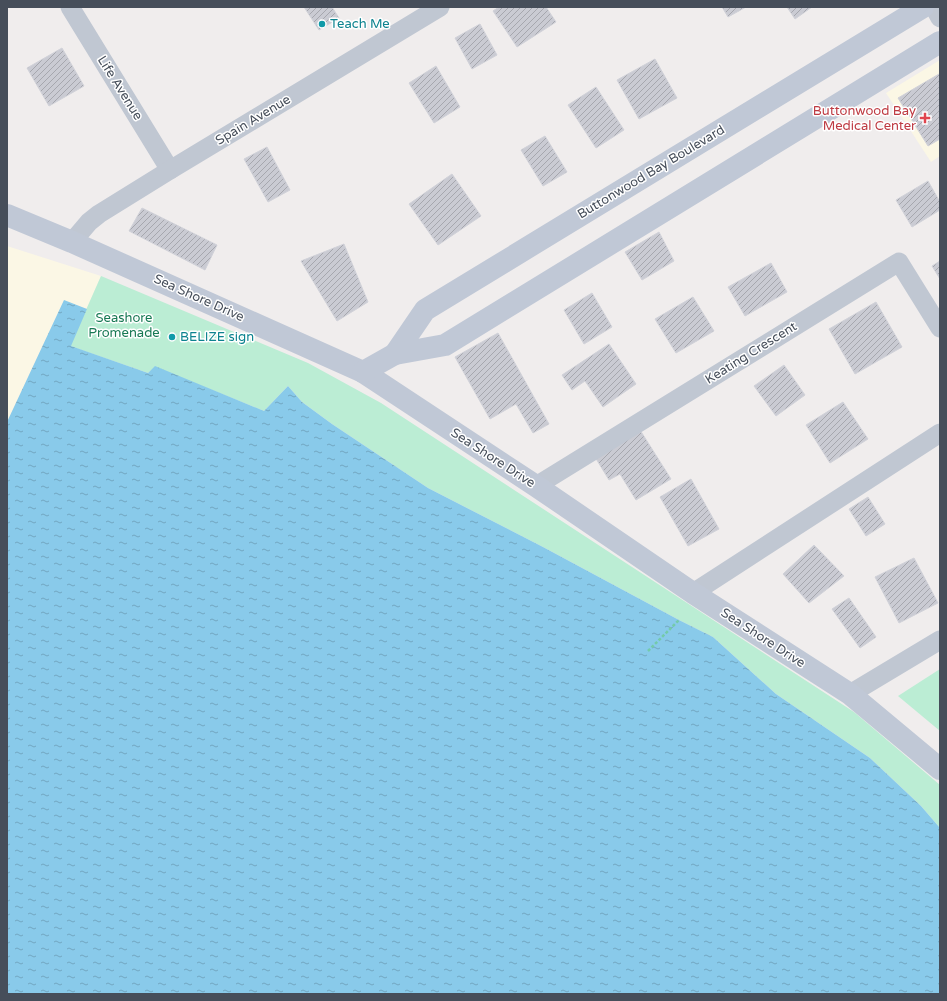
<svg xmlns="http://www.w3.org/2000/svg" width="947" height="1001" font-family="'Varela Round',sans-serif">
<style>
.commercial{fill:#fbf7e5}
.green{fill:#bbedd4}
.water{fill:url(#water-ripples)}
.building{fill:url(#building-hatch);stroke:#d1d2d9}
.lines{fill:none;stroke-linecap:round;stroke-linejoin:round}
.path{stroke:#74caaa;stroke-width:2.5;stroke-dasharray:3 2;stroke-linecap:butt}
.street{stroke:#c0c7d2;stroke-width:19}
.secondary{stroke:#c0c8d6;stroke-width:22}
.culture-dot{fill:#0f9aa8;stroke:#fff;stroke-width:1.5}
.health-dot{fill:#e0444e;stroke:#fff;stroke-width:1.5}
.labels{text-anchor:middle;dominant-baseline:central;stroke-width:3;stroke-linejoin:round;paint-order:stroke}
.culture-label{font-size:13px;fill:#0d838f;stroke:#fff;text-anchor:start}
.street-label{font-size:13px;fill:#464e5a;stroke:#fff}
.health-label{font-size:13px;fill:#be3a42;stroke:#fff;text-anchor:end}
.park-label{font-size:13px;fill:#187954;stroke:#fff}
</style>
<defs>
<pattern id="water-ripples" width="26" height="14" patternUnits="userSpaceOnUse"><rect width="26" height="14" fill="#89caea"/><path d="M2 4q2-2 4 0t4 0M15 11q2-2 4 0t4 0" fill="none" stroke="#72a6c1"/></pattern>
<pattern id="building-hatch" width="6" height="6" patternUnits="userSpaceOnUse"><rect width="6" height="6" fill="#cacbd3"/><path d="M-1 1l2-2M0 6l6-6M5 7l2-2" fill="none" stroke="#a6a7ae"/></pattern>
</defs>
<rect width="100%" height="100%" fill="#f0eded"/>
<g class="commercial">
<polygon points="940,60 940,156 931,162 886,93"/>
<polygon points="7,246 101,276 87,309 64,301 7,422"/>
</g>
<g class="green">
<polygon points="101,276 308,363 381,403 854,712 940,785 940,828 921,806 870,758 776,694 713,637 679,620 543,547 428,488 332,424 302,402 288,386 264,411 155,367 148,373 70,346"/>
<polygon points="940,669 940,731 898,696"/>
</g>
<polygon class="water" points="64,300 87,309 71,346 148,373 155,366 264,411 288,386 302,402 332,424 428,488 543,547 679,620 713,637 776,694 870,758 921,806 940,828 940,994 7,994 7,422"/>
<g class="building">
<polygon points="304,7 332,7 339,18 319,30"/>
<polygon points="499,7 546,7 556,22 517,47 493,11"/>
<polygon points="722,7 746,7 728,17"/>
<polygon points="787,7 812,7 795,19"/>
<polygon points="480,24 497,55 472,69 455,38"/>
<polygon points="62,48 84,86 49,106 27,68"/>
<polygon points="655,59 677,98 639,119 617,80"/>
<polygon points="436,66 460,107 434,123 409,83"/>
<polygon points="939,74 940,76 940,139 928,146 898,98"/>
<polygon points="596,87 624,130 596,148 568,105"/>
<polygon points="545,136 567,172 543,186 521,150"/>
<polygon points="267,147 290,190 268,202 244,159"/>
<polygon points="452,174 481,216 438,245 409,204"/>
<polygon points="928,181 940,202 940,210 912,227 896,200"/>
<polygon points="142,208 217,245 205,270 129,231"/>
<polygon points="659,232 674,261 642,280 625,252"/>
<polygon points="344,244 368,302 337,321 301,261"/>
<polygon points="940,261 940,279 932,266"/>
<polygon points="771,263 787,292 745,316 728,287"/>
<polygon points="592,293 612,327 584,344 564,310"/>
<polygon points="693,297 714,331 676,353 655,319"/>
<polygon points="876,302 902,347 855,374 829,329"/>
<polygon points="498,333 549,424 533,433 516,404 490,419 455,357"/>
<polygon points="609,344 636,384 603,407 585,381 572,390 562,375"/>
<polygon points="784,365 805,395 776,416 754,386"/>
<polygon points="843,402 868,439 830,463 806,425"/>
<polygon points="640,430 671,479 636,500 620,474 609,480 595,457"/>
<polygon points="691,479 719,529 688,546 660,497"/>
<polygon points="868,497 885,524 866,536 849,509"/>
<polygon points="814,545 844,576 809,603 783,574"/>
<polygon points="914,558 938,603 899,623 875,577"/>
<polygon points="849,598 876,637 860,648 832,609"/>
</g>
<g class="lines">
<polyline class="path" points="648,651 679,620"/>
<g class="street">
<polyline points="70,7 170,170"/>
<polyline points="934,7 940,18"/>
<polyline points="72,242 89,222 99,214 170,170 440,7"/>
<polyline points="536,486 899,262 940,328"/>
<polyline points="693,593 940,433"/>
<polyline points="850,694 940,640"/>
</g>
<g class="secondary">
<polyline points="7,215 72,242 363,372 536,486 693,593 850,694 940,769"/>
<polyline points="395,354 425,310 923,7"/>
<polyline points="363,372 395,354 445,345 940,42"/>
</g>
</g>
<g class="culture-dot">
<circle cx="322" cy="24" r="4"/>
<circle cx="172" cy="337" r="4"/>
</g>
<path class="health-dot" d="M923 112h4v4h4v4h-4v4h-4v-4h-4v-4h4z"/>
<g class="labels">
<g class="culture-label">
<text x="330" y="24">Teach Me</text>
<text x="180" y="337">BELIZE sign</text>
</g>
<g class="street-label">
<text transform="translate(120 88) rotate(58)">Life Avenue</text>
<text transform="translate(253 120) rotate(-31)">Spain Avenue</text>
<text transform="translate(651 172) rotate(-31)">Buttonwood Bay Boulevard</text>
<text transform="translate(199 298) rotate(24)">Sea Shore Drive</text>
<text transform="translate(751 353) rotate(-32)">Keating Crescent</text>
<text transform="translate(493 458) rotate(33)">Sea Shore Drive</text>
<text transform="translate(763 638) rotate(33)">Sea Shore Drive</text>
</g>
<g class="health-label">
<text x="916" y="111">Buttonwood Bay<tspan x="916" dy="15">Medical Center</tspan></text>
</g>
<g class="park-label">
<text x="124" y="318">Seashore<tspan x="124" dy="15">Promenade</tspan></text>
</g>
</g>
<rect width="947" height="1001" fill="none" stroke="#464e5a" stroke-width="16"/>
</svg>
